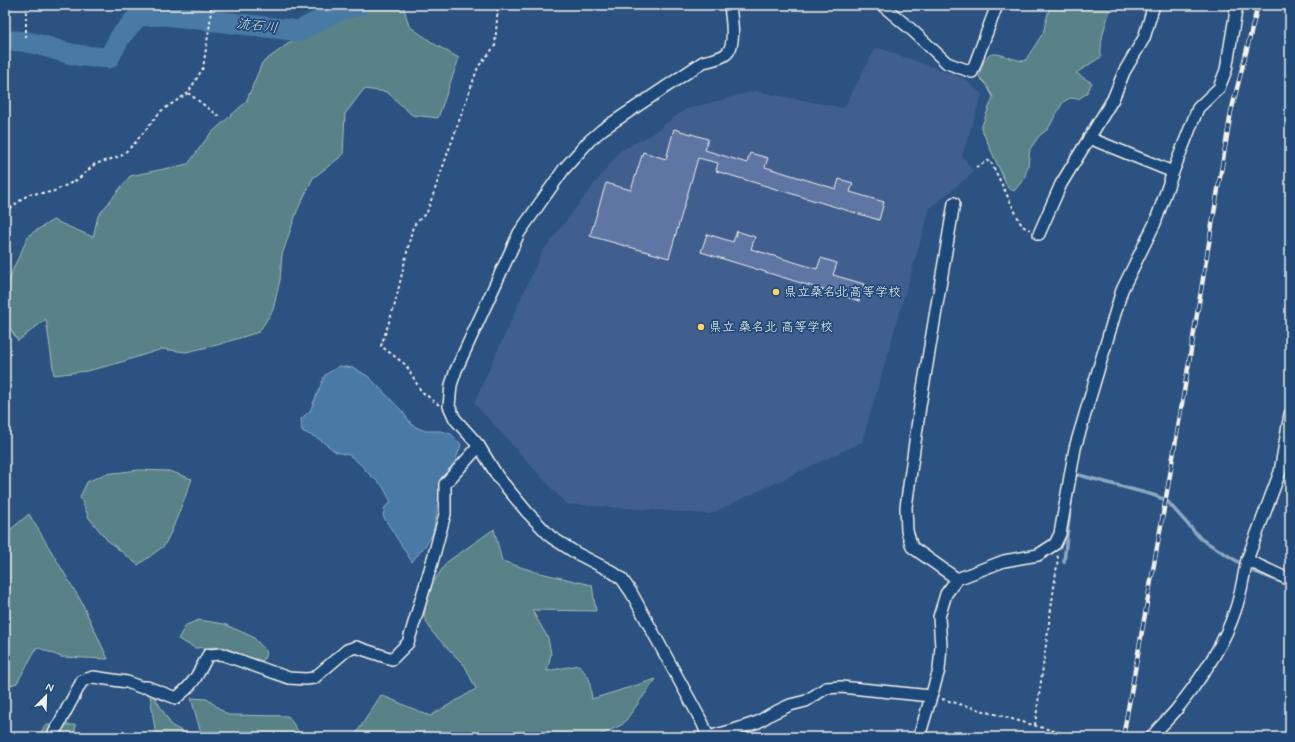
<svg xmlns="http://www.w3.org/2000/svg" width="1295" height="742" font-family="Mynerve,'Klee One',sans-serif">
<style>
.built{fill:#3f5f8e}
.green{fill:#598288;stroke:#a6bab8}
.water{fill:#4879a5;stroke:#8da9c0}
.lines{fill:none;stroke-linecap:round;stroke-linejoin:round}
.stream{stroke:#8da9c0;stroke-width:3.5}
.river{stroke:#4879a5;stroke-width:21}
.building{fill:#5f74a4;stroke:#f4f1e8}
.minor-casing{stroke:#f4f1e8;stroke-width:14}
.path{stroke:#f4f1e8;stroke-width:2;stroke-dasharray:3 3;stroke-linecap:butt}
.minor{stroke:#1f4a7a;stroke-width:11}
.rail-casing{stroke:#f4f1e8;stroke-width:4.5}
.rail{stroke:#1f4a7a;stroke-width:3;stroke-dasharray:9;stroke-linecap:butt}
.poi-dot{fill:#ffd166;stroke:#1f4a7a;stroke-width:1.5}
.labels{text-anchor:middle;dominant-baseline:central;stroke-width:3.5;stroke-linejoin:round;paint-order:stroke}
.poi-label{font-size:13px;fill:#f4f1e8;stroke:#1f4a7a;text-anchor:start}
.water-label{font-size:14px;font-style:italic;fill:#dadfde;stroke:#1f4a7a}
</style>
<rect width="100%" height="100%" fill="#2c5282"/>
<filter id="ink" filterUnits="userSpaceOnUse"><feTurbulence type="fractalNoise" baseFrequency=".025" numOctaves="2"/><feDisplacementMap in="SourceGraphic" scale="8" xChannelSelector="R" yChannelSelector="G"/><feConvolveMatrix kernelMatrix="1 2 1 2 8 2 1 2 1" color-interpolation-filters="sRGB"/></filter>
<g filter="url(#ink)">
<polygon class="built" points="876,47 963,78 982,94 962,156 974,172 930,208 862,442 710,514 566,504 474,403 542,252 620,151 649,136 686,109 755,91 844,108"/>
<g class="green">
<polygon points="378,5 403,5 409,26 436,45 459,58 438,118 412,115 387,92 364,89 345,114 343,155 313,178 297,211 282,255 280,280 273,310 259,332 217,345 186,352 162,349 115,364 87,371 54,375 46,319 18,341 5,320 5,296 13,269 29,235 53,220 93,237 98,216 130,176 188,164 210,134 246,102 262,63 300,35 343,12"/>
<path d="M1050 5H1112C1106 24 1100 36 1101 57L1076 73 1092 83 1086 94 1078 99 1070 98 1063 102 1048 129 1039 136 1030 149 1028 166 1024 179 1014 191 1008 188 981 128 993 97 986 84 979 77C987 39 1001 59 1025 61L1043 33Z"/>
<polygon points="139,470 169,471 192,479 172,530 164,546 138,565 107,540 89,518 80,497 87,482 105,474"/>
<polygon points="29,514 81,601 108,659 61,657 37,647 17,683 5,687 5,534"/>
<polygon points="494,529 502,561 536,572 592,585 596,611 532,610 548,638 551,654 547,671 579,665 589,678 592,699 656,679 623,724 597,737 354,737 381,695 430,716 476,689 465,666 432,632 424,617 428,590 447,562"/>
<polygon points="199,620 224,624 253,637 267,652 263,661 248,657 223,647 195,648 178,639 186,625"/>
<polygon points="149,688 172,726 194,737 156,737"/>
<polygon points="191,698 207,699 228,715 288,716 302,737 202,737"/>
<polygon points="46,725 76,725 74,737 37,737"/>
</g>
<path class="water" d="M339 366 354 368 369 377 403 412 412 425 425 431H441L451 434 461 444C458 460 447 471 442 486 436 502 437 519 432 535 429 543 417 555 412 562L383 516 385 507 391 502 382 485 370 475 359 463 349 455 336 452 319 439 302 431 301 419 310 411 325 375Z"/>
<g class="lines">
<g class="stream">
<polyline points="1075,477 1076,475 1079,475 1153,495 1166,500 1201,539 1253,571 1284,583"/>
<polyline points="1064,562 1071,501"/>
</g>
<path class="river" d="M5 42C24 37 53 50 72 54 84 57 97 57 109 58L120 37 138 16 165 15 299 31 341 9 360 5"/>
</g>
<g class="building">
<polygon points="674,129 708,139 705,150 747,163 750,153 768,158 765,167 836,189 839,179 853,183 850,192 884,202 879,220 716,171 718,163 698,158 669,258 590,236 606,183 631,190 643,152 666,159"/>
<polygon points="737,231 755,237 751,249 817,269 821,258 837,263 833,275 864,284 859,301 701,252 707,234 733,242"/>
</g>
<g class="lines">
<defs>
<g id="minor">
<polyline points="882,5 913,31 947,63 972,72 997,5"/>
<polyline points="1089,138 1173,172"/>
<polyline points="954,203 920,406 906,507 907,531 912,547 957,579"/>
<polyline points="1039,234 1061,184 1113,99 1124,72 1144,38 1154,5"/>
<polyline points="1247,560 1280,472 1290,414"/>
<path d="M53 735 82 681 93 677 127 682 140 687H147L176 698C194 684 197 676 208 655L221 654 289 678 306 679 314 678 347 650 356 647 392 659 408 643 431 566 445 514V484L479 446"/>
<path d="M705 737 706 732 703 724 631 592 622 579 611 571 576 553 551 537 527 512 498 477 479 446 455 419 449 406 451 385 456 370 519 233 564 169 589 141 603 129 703 62C710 60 720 59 726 54 737 46 731 17 730 5"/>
<polyline points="708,737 734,730 758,722 771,714 790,705 806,701 826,688 841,687 931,696"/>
<polyline points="919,737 939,670 941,646 939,617 946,594 957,579 1004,561 1038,555 1055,544 1060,534 1075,448 1122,290 1155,223 1173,172 1198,108 1219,88 1226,70 1237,5"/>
<path d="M1152 737C1160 725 1172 717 1180 705 1202 677 1224 645 1235 611 1241 595 1243 577 1247 560L1290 580"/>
</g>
</defs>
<use href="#minor" class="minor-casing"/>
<g class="path">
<polyline points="26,5 26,37"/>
<polyline points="188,93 220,117"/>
<polyline points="976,167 990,160 1022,226 1030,230"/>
<polyline points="5,212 29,194 52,192 77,180 95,164 121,156 134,144 161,111 188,93 203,68 210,23 211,5"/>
<polyline points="439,405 421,391 406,365 381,346 395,304 413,226 427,212 478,67 495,46 498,5"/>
<polyline points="942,699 1075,737"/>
<polyline points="1035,725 1058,558 1057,555"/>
</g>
<use href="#minor" class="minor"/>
<defs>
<polyline id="rail" points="1123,737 1170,475 1231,112 1258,5"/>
</defs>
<use href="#rail" class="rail-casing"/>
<use href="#rail" class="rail"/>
</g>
</g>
<g class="poi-dot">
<circle cx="776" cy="292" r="4"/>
<circle cx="701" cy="327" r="4"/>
</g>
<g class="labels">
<g class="poi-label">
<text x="784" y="292">県立桑名北高等学校</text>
<text x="709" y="327">県立 桑名北 高等学校</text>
</g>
<g class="water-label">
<text transform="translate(257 26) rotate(7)">流石川</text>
</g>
</g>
<rect width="1295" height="742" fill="none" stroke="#1f4a7a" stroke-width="20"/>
<rect x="10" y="10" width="1275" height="722" fill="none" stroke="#f4f1e8" stroke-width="1.5" filter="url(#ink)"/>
<g transform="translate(46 696) rotate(23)" stroke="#1f4a7a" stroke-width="3" paint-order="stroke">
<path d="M0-3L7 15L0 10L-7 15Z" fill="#f4f1e8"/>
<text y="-6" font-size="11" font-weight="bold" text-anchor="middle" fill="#f4f1e8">N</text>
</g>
</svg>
